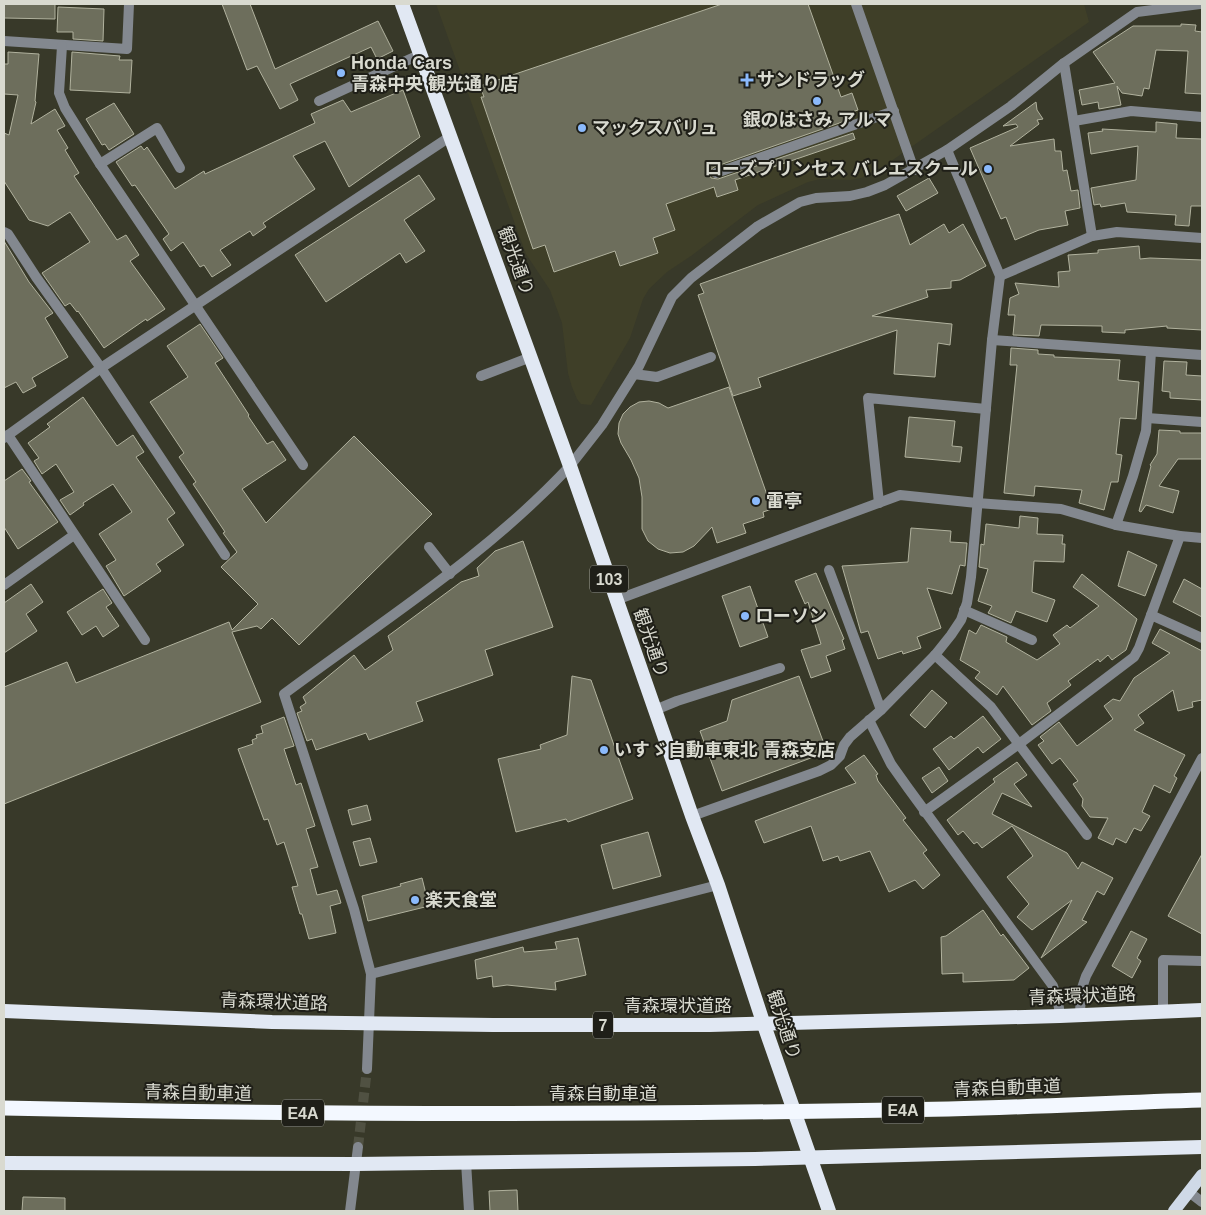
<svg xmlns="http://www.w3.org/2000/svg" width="1206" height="1215" font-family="Arial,'Noto Sans JP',sans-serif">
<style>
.built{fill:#3f3f28}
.building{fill:#6d6e5c;stroke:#b1b29e}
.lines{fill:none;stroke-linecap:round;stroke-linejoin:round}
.minor-tunnel{stroke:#505142;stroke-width:10;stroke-dasharray:10 5;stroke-linecap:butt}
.service{stroke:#83888f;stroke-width:10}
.minor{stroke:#83888f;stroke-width:10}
.tertiary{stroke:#83888f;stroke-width:10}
.primary{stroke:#cfd9e7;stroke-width:12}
.trunk{stroke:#e1e8f3;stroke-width:14}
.motorway{stroke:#f3f8ff;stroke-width:15}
.poi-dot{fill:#8bbafc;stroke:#1f1f18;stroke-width:2}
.labels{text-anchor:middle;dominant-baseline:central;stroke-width:4;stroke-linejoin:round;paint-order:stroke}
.shield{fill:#1f1f18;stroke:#a1a299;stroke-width:1}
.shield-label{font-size:16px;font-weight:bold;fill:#d9dad0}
.poi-label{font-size:18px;font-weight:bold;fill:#d9dad0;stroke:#1f1f18;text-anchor:start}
.street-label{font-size:18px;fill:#d9dad0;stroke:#1f1f18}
</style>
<rect width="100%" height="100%" fill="#383929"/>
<polygon class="built" points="436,4 1084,4 1089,22 887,164 861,178 851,180 820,179 808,182 758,205 691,256 667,272 649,289 643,299 630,338 591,405 581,404 577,399 572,387 568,373 562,323 550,290 526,254 520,238"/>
<g class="building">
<polygon points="4,4 55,4 55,19 4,18"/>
<polygon points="222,4 250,4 275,69 378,21 393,51 377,59 371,47 290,84 298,100 280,109 257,66 247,70"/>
<polygon points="722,4 808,4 841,97 852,93 858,110 846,114 848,120 714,167 709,171 711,178 718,179 853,133 855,139 735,180 738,190 717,197 714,187 666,204 675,230 653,238 658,253 620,266 615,251 554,272 545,245 533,249 481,97 484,97 480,86"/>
<polygon points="58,7 104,9 103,41 73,39 73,32 57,32"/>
<polygon points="1181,24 1196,25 1195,31 1202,32 1202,94 1185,93 1188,51 1156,50 1149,89 1144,88 1142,96 1122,93 1117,86 1121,105 1099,109 1098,102 1082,105 1079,90 1115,83 1093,52 1133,26 1181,26"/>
<polygon points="8,52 39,54 35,101 36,102 31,124 55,109 65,126 57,130 68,148 65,150 79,173 74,176 117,240 126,235 139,255 130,261 165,309 147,321 146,319 104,348 78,311 77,312 70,303 65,306 42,273 90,242 70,212 48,226 29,220 4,181 4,133 9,135 18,95 4,94 4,64 8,64"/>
<polygon points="72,52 120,56 119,60 132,60 130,93 70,90"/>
<polygon points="403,90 420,137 349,187 325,141 293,156 315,189 263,223 266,227 253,236 250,231 220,250 231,265 212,277 204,265 200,267 183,242 171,251 163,239 169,234 135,185 132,186 116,162 141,146 144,150 147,147 175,189 204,171 205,174 315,123 311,114 343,100 351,112"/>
<polygon points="1036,102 1037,110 1043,119 1037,120 1039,124 1010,146 1054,139 1055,151 1061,151 1063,171 1067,170 1071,191 1078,190 1080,208 1065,211 1068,225 1039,230 1015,240 1006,217 1001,219 970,148 1018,127 1016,124 1003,126"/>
<polygon points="114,103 134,134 109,150 105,144 102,145 86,119"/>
<polygon points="1156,122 1177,124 1176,138 1202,139 1202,206 1191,206 1189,226 1175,225 1176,215 1127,212 1125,203 1101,207 1100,204 1094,205 1091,188 1136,180 1138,146 1091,154 1088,133 1103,131 1102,129 1156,132"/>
<polygon points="419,175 435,199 404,220 425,251 406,263 400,253 326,302 295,255"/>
<polygon points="929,178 938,193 906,211 897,196"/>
<polygon points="899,214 910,245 944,224 949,233 963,224 986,266 960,280 951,281 951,288 926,290 928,297 872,316 952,324 950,345 938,343 935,377 894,374 897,330 758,378 761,387 733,396 698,295 704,293 700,284"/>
<polygon points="4,241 29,282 53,313 45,318 68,357 32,378 36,386 23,393 16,382 4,388"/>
<polygon points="1139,246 1140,259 1150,258 1202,260 1202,330 1167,328 1167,326 1125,330 1125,333 1102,332 1102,326 1041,325 1039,336 1013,335 1015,315 1008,315 1010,298 1019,294 1015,283 1059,287 1058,272 1070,271 1068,255 1098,253 1098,250"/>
<polygon points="200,324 223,358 215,363 249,415 248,416 267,444 273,441 286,460 242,489 266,523 354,436 432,514 299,645 272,618 261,629 257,626 232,632 261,702 4,804 4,687 67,662 76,683 229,622 232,630 258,604 221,567 237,552 223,533 225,532 193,484 196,482 179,457 184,453 150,402 188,377 167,346"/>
<polygon points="1011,348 1038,350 1038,354 1054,355 1054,357 1120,360 1118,380 1139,382 1136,419 1120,418 1116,454 1122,455 1118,482 1111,482 1104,510 1079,503 1082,490 1035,486 1034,496 1004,493 1017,365 1010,365"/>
<polygon points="1164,361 1187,362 1186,375 1202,376 1202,400 1170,398 1170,392 1162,391"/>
<polygon points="729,387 772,509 763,512 764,517 743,524 746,533 717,543 712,527 694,546 683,552 670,553 658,549 648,541 642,529 642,497 639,478 631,460 621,443 618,434 619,423 623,414 630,407 639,402 649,401 659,403 668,408"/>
<polygon points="83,397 117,446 133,435 144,452 136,457 175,513 167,519 184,545 156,564 161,571 124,596 106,566 116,560 99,534 132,512 113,484 83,503 84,505 70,515 60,500 74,492 56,464 42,474 34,461 39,458 28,443 50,427 47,424"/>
<polygon points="909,417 955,421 952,446 962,447 960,462 905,457"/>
<polygon points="1159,430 1180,431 1180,433 1202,433 1202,459 1178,459 1159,486 1179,491 1173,513 1146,505 1141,512 1139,511 1151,466 1150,465 1157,454"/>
<polygon points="22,469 31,481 29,482 58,522 18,549 4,527 4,481"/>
<polygon points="1020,516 1038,518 1037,534 1063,535 1062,544 1065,544 1064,562 1034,561 1032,592 1055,600 1047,622 1016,611 1011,623 988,613 992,606 978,601 988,569 979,567 981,544 984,545 986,524 1019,528"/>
<polygon points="911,528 951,531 950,542 967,543 965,566 960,565 952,594 927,588 941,628 917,637 921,648 903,654 902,651 878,659 868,631 861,633 842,566 908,562"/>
<polygon points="523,541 553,627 485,650 493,675 416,702 423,721 369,740 366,733 316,750 312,739 307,741 297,713 302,711 300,707 306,703 303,697 354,655 365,670 393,650 388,636 461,582 479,576 477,568 495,551"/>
<polygon points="1128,551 1157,565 1145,596 1118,586"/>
<polygon points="816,573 844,639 842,640 845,649 826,656 831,671 811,678 801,650 821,644 808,602 805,604 795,581"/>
<polygon points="1082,574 1137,619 1126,650 1112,660 1108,655 1100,662 1098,659 1068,681 1071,685 1047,703 1051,711 1032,725 1003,686 997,695 975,678 980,672 960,660 969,630 976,634 981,625 1007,637 1006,642 1037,660 1060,644 1053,635 1067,625 1070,628 1099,606 1073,587"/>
<polygon points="1184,579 1202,589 1202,617 1173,602"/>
<polygon points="31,584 43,602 26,614 37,631 4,653 4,603"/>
<polygon points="750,586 768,637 740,647 722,596"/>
<polygon points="103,589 112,603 106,607 119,626 103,637 96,626 82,635 67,612"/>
<polygon points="1160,629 1202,651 1202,700 1192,702 1193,707 1178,711 1173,690 1138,715 1144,723 1134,730 1185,755 1174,776 1177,778 1170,793 1154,785 1142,812 1150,816 1141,831 1134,828 1126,843 1116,838 1113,845 1098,838 1108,818 1090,817 1082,806 1083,799 1073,784 1078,781 1060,758 1052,764 1038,745 1044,741 1040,737 1059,722 1077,746 1113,719 1104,706 1113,699 1120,701 1134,678 1170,653 1152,643"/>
<polygon points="572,676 591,680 633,799 568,822 566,819 516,832 498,759 541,749 540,745 567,735"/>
<polygon points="799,676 827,752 722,791 700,731 727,721 732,700"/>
<polygon points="932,690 947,703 925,728 910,715"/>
<polygon points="983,716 1001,739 983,753 978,747 949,770 933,749 951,736 954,739"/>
<polygon points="284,717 294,746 284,749 296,785 301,783 315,826 306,829 318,867 310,869 317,895 337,890 341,903 330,906 336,933 309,939 302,914 300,914 292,887 298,886 284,842 277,845 268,819 264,820 238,749 253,744 252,740 257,738 256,735 263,733 261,726"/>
<polygon points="864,755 878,774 876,775 878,781 906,818 903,820 927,850 923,853 940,875 923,889 915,880 889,892 870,851 840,861 838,856 823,861 811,826 764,843 755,821 856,783 845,768"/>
<polygon points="1017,762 1027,775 1014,784 1032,807 1002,793 992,814 1067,853 1078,869 1082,862 1113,878 1104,895 1097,891 1082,920 1087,922 1041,958 1072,900 1032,930 1017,917 1029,904 1007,877 1033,856 1012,826 982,848 977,842 974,844 963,831 958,835 947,820 995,782 993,779"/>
<polygon points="939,767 948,781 932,793 922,778"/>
<polygon points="367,805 371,820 352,825 348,810"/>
<polygon points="648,832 661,876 613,889 601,845"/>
<polygon points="370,838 377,862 360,866 353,842"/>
<polygon points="1202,854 1202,934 1168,916"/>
<polygon points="422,878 429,906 368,921 362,896 401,886 400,884"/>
<polygon points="983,910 1001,936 1003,934 1029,968 1014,980 963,982 963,973 942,974 941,937 946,936"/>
<polygon points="1131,931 1147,939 1137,958 1141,961 1132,978 1112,966"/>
<polygon points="578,938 586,975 555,982 556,990 507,985 493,987 492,976 477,979 475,960 523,947 524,952 557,949 555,942"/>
<polygon points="517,1190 518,1211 490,1211 489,1191"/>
<polygon points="23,1197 65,1198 65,1211 22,1211"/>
</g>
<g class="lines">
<polyline class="minor-tunnel" points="358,1147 367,1069"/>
<g class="service">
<polyline points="319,101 421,54"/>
<polyline points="100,164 157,128 180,168"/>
<polyline points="716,173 894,111"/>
<polyline points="634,374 657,377 711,357"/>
<polyline points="481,376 531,357"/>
<polyline points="879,503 868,398 986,409"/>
<polyline points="429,547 450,574"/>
<polyline points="616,600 900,495 977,503"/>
<polyline points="964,610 1032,640"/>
<polyline points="655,710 677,701 780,668"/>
<polyline points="1163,1011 1163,960 1202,961"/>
<polyline points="1189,1192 1202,1202"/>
</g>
<g class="minor">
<polyline points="856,4 914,170"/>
<polyline points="4,41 127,49 129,4"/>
<polyline points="62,46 59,93 65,108 100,164 303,465"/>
<polyline points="1064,63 1092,236"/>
<polyline points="1074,121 1131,111 1202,117"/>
<polyline points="4,232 8,234 36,277 101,368 225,555"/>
<polyline points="1000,276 1092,236 1117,232 1202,238"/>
<polyline points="992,340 1202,355"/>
<polyline points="1147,418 1202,422"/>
<polyline points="8,435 145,640"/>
<polyline points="4,438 101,368 451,136"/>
<polyline points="977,503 1061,509 1116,525 1180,536 1202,538"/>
<polyline points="1116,525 1133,476 1146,431 1151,352"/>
<polyline points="829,570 881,710"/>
<polyline points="4,585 74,535"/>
<polyline points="1151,615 1202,638"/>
<polyline points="935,655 991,707 1087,835"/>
<polyline points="869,720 891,764 908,788 1053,986 1058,1001 1060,1016"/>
<polyline points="924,812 1019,744 1134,657 1139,648 1180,536"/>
<polyline points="692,816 819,771 831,765 840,756 844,745 850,737 881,710 935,655 951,635 961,620 967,603 971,577 992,340 1000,276 947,150 1011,106 1064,63 1137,12 1200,4"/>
<polyline points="371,974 718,885"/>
<polyline points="1080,1014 1081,991 1086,976 1202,758"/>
<path d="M367 1069 371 974 354 909 284 694C382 621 486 556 570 466"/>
<polyline points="466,1162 469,1211"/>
<polyline points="350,1211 358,1147"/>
</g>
<polyline class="tertiary" points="570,466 602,425 639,366 672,297 691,278 758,226 800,202 816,198 850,196 867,192 885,185 947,150"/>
<polyline class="primary" points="1174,1211 1202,1175"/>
<g class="trunk">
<polyline points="402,4 570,466 692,816 718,885 764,1025 829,1211"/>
<polyline points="4,1011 272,1022 493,1025 710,1025 1060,1016 1202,1010"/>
<polyline points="4,1163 356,1164 755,1159 1202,1147"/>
</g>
<path class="motorway" d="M4 1108C301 1115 598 1115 895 1110 998 1109 1100 1103 1202 1100"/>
</g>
<g class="poi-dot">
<circle cx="341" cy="73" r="5"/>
<path d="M744.5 72.5h5v5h5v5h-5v5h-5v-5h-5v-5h5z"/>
<circle cx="817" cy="101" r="5"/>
<circle cx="582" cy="128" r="5"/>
<circle cx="988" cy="169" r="5"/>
<circle cx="756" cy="501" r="5"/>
<circle cx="745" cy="616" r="5"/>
<circle cx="604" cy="750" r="5"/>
<circle cx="415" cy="900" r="5"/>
</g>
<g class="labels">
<g class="shield">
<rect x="590" y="565.5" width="38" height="27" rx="4"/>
<rect x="593" y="1011.5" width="20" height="27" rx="4"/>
<rect x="882" y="1096.5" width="42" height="27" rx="4"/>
<rect x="282" y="1099.5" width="42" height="27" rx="4"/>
</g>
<g class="shield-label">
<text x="609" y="579">103</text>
<text x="603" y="1025">7</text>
<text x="903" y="1110">E4A</text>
<text x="303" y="1113">E4A</text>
</g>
<g class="poi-label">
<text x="351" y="63">Honda Cars<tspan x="351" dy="21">青森中央 観光通り店</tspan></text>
<text x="757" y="80">サンドラッグ</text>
<text x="817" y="120" text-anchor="middle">銀のはさみ アルマ</text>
<text x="592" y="128">マックスバリュ</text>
<text x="978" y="169" text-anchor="end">ローズプリンセス バレエスクール</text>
<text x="766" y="501">雷亭</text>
<text x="755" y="616">ローソン</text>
<text x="614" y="750">いすゞ自動車東北 青森支店</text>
<text x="425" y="900">楽天食堂</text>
</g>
<g class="street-label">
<text transform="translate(516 261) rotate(70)">観光通り</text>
<text transform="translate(651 643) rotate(71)">観光通り</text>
<text transform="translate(1082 996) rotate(-2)">青森環状道路</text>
<text transform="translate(274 1002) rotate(2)">青森環状道路</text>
<text x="678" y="1006">青森環状道路</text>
<text transform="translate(784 1025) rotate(72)">観光通り</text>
<text transform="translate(1007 1088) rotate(-2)">青森自動車道</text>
<text transform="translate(198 1093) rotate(1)">青森自動車道</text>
<text x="603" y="1094">青森自動車道</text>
</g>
</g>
<rect width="1206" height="1215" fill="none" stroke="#d9dad0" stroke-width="10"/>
</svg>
